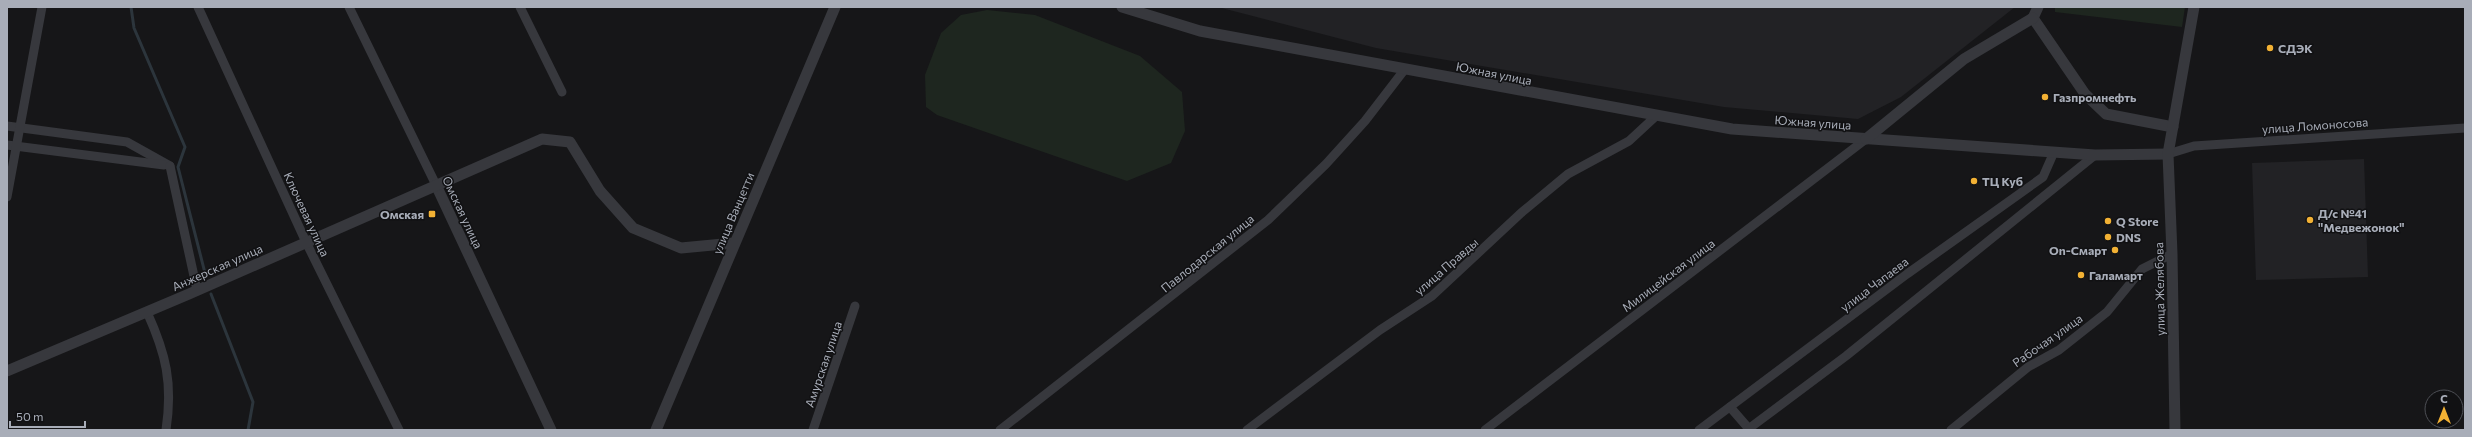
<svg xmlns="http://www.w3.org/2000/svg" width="2472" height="437" font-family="Commissioner,sans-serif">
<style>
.built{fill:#222225}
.green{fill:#1e261f}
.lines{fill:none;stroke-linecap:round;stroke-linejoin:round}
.stream{stroke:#2c353c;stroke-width:3}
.minor{stroke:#37383d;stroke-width:9}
.tertiary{stroke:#37383d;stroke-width:11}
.poi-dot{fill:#f2b134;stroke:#111113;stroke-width:1.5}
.labels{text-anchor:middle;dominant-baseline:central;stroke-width:3;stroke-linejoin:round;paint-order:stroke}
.poi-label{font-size:12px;font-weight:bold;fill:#a8adb8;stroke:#111113;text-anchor:start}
.street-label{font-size:12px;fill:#a8adb8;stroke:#111113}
</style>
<rect width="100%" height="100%" fill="#161618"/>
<g class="built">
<polygon points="1218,7 2015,7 1901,97 1858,119 1724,107 1376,48"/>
<polygon points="2364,159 2368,277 2256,280 2252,163"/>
</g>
<g class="green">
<polygon points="2055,7 2185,7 2182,27 2055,12"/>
<polygon points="987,10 1035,15 1140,56 1182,92 1185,131 1171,163 1127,181 937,115 926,107 925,75 941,33 961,15"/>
</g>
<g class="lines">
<g class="stream">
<polyline points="131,7 134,28 185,147 178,167 206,277"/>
<polyline points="211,294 253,402 248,430"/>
</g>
<g class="minor">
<polyline points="198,7 306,242 399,430"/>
<polyline points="349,7 436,185"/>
<polyline points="520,7 562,92"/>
<polyline points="7,126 127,142 170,166"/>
<polyline points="7,145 164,165"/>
<polyline points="2168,154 2194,146 2465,128"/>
<polyline points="170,166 197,290"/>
<polyline points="7,197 42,7"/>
<path d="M147 312C166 354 173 383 166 430"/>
<polyline points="1730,407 1750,430"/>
<polyline points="813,430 855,306"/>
<polyline points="1000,430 1268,220 1326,164 1365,121 1405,69"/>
<polyline points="1247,430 1380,330 1432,296 1521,213 1568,174 1629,141 1656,116"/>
<polyline points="1485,430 1866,139"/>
<polyline points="1699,430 1907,274 2043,177 2054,152"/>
<polyline points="1747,430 1846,356 2095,155"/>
<polyline points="1951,430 2028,367 2059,350 2107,312 2142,269 2172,254"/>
</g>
<g class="tertiary">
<polyline points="1122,7 1200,31 1732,129 2095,155 2168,154"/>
<polyline points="2033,18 2085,94 2106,114 2173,127"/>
<polyline points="2033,18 2038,7"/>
<polyline points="1866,139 1964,59 2033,18"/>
<polyline points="436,185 551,430"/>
<polyline points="7,371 189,294 542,139 570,142 600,191 633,228 681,248 734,243"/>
<polyline points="656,430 835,7"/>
<polyline points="2175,430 2172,254 2168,154 2194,7"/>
</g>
</g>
<g class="poi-dot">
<circle cx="2270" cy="48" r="4"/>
<circle cx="2045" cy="97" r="4"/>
<circle cx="1974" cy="181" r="4"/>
<rect x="428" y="210" width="8" height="8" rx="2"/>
<circle cx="2310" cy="220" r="4"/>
<circle cx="2108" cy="221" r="4"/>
<circle cx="2108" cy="237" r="4"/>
<circle cx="2115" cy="250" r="4"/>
<circle cx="2081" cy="275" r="4"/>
</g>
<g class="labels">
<g class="poi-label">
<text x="2278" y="48">СДЭК</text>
<text x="2053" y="97">Газпромнефть</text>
<text x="1982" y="181">ТЦ Куб</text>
<text x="2318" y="213">Д/с №41<tspan x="2318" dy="14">"Медвежонок"</tspan></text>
<text x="424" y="214" text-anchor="end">Омская</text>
<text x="2116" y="221">Q Store</text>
<text x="2116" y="237">DNS</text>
<text x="2107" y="250" text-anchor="end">On-Смарт</text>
<text x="2089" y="275">Галамарт</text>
</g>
<g class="street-label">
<text transform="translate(1494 73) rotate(11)">Южная улица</text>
<text transform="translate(1813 122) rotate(4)">Южная улица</text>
<text transform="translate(2315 125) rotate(-4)">улица Ломоносова</text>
<text transform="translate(463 212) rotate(65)">Омская улица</text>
<text transform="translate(733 213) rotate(-67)">улица Ванцетти</text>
<text transform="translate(307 214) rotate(65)">Ключевая улица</text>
<text transform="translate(1207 253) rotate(-39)">Павлодарская улица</text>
<text transform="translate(1446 266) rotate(-41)">улица Правды</text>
<text transform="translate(217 267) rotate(-24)">Анжерская улица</text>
<text transform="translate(1668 275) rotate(-37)">Милицейская улица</text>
<text transform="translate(1874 284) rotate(-37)">улица Чапаева</text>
<text transform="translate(2159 289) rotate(-91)">улица Желябова</text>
<text transform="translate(2047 340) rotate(-35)">Рабочая улица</text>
<text transform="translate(823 364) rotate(-71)">Амурская улица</text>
</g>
</g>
<rect width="2472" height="437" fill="none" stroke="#a8adb8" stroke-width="16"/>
<g transform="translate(2444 409)"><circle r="19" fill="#111113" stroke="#4d4f55"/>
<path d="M0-3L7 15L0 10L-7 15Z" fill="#f2b134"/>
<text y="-6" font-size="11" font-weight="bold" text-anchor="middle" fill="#a8adb8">С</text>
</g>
<path d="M10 421v6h75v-6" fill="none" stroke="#a8adb8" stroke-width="2"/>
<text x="16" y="421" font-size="12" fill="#a8adb8" stroke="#111113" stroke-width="3" paint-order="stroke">50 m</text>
</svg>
